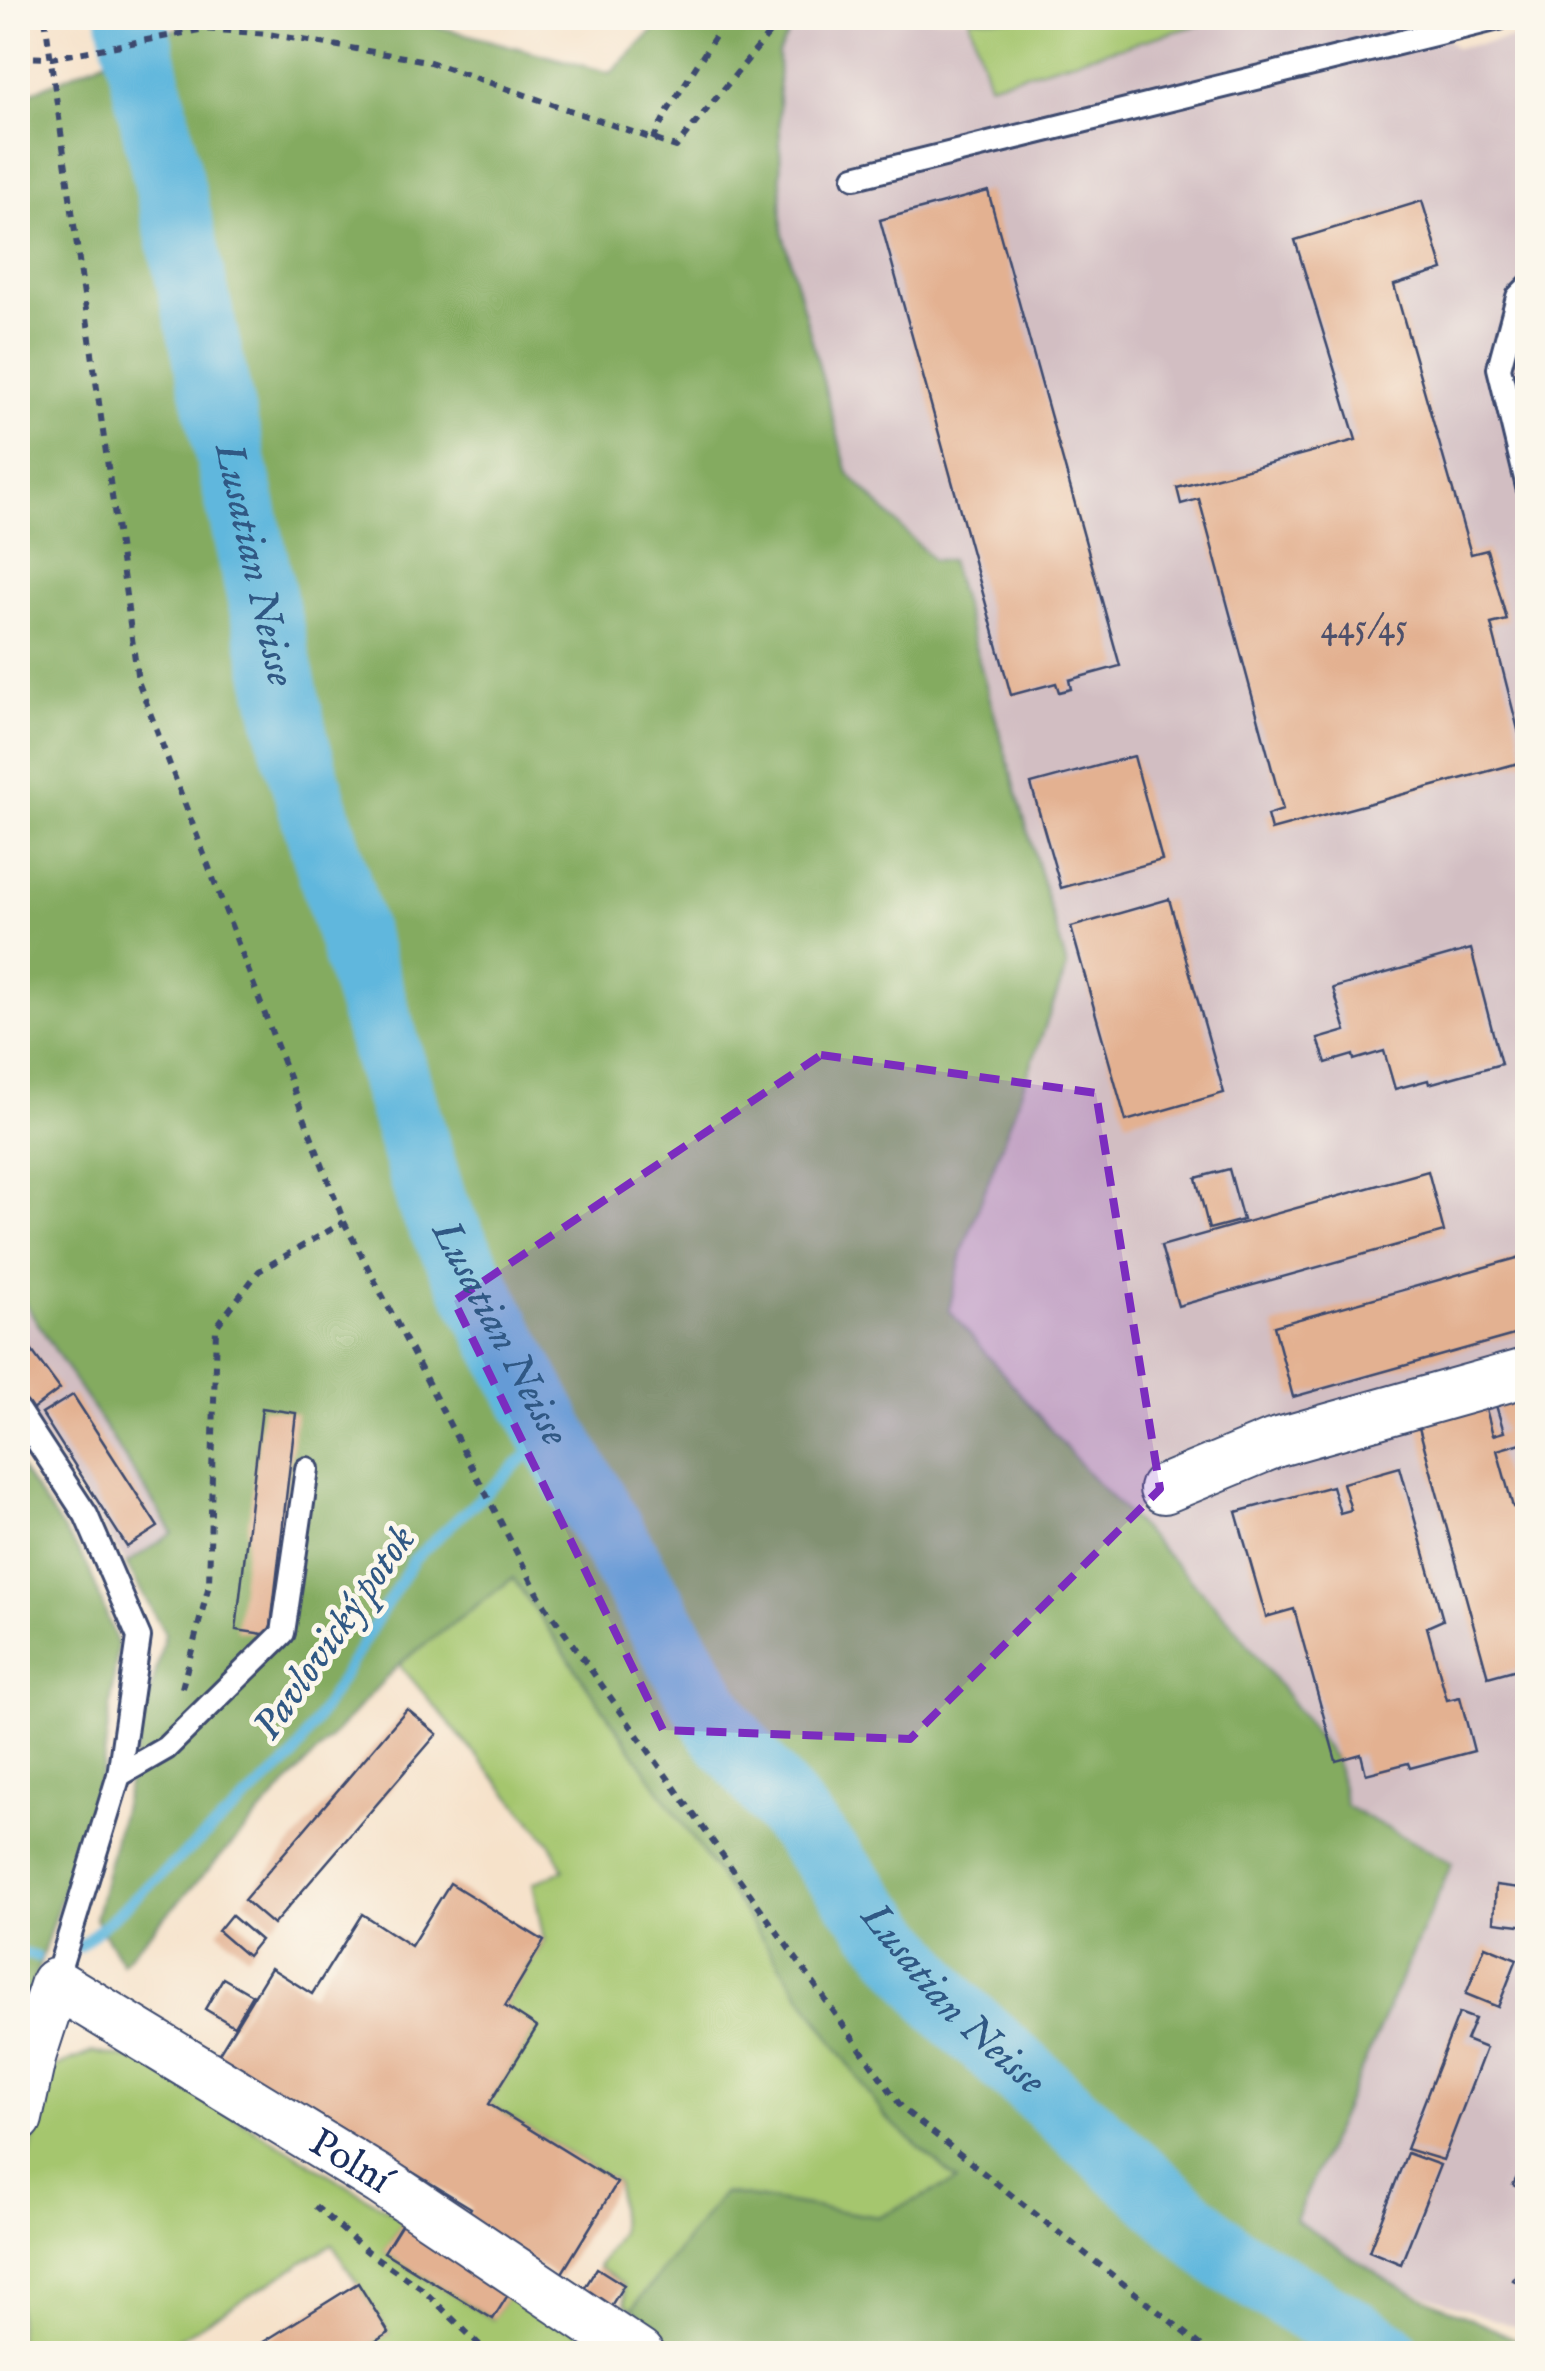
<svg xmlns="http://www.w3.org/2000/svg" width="1545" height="2371" font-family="'IM FELL English',serif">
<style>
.industrial{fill:#d2bec2}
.green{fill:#a5c66e;stroke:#607a66;stroke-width:2.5}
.forest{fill:#84ab61;stroke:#506d60;stroke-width:2.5}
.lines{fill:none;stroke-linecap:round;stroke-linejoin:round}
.stream{stroke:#60b7dd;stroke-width:11}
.river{stroke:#60b7dd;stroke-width:70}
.building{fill:#e3b191}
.lane-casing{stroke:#3c4a6e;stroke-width:28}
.street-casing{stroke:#3c4a6e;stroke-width:52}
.path{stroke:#3c4a6e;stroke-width:6;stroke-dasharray:8 8;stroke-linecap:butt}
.lane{stroke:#fff;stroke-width:22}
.street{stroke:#fff;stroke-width:48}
.marked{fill:#7b2cbf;fill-opacity:0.2;stroke:#7b2cbf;stroke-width:8;stroke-dasharray:20 12;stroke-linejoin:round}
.labels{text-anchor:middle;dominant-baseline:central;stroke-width:10;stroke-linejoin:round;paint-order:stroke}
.number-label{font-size:35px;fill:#4d506b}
.street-label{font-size:40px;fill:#1b2f5e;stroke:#fbf7ec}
.water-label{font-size:42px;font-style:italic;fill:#305884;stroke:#fbf7ec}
</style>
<rect width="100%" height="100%" fill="#fbf7ec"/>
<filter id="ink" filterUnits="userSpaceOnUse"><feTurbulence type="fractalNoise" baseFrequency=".01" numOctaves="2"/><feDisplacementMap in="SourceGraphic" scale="20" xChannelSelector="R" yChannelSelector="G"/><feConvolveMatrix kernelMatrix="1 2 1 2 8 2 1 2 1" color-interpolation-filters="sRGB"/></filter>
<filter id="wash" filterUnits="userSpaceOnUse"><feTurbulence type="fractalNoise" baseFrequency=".0048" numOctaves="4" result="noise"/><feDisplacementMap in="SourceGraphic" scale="40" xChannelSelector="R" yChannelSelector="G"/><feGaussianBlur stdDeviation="2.25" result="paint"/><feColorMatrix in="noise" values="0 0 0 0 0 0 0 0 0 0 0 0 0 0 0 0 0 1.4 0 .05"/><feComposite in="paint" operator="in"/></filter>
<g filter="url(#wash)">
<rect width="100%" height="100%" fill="#f6e2ca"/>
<g class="industrial">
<polygon points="846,18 969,18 989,84 1223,18 1430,18 1455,48 1527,36 1527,2331 1393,2284 1295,2220 1452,1863 1345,1806 1336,1761 949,1310 963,1250 933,560 848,473 782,230 778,53 790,30"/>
<polygon points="21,1296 173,1533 126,1564 18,1396 18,1298"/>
</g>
<g class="green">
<polygon points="969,18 1223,18 989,84"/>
<polygon points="513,1578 885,2116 958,2181 878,2217 724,2193 632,2309 625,2304 624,2285 598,2267 620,2232 617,2183 489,2104 536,2028 505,2006 544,1941 533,1883 564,1870 550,1843 399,1664"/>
<polygon points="92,2052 142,2061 404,2220 385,2252 492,2319 513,2287 610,2353 508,2349 481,2354 355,2353 389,2333 332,2244 156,2353 18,2354 18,2201 51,2069"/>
</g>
<g class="forest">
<polygon points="200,18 406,18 611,73 666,18 801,18 790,31 778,53 782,230 848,473 933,560 950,560 1067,967 963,1250 949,1310 1084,1469 1231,1622 1336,1761 1346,1806 1452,1863 1295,2220 1393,2284 1527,2344 1527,2353 674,2352 659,2328 632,2309 723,2193 878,2217 957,2181 885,2117 513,1578 399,1664 122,1963 95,1919 165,1634 126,1564 173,1533 21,1297 18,1298 18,98"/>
<polygon points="18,1465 87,1564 118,1645 103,1768 18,2030"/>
</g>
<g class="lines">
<g class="stream">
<polyline points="79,1947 293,1758 414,1559 552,1432"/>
<polyline points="18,1952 36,1957"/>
</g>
<path class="river" id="s1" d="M132 18 295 746 433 1206 552 1432 720 1727 950 2008 1226 2256 1386 2354"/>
</g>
<g id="blocks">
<g class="building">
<polygon points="988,191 1120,666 1069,680 1071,689 1059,692 1056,683 1011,695 880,220"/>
<polygon points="1422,201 1443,270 1394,285 1471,554 1487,550 1507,620 1491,624 1526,761 1271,830 1267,815 1283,810 1199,499 1181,504 1177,488 1356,440 1295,240"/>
<polygon points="1134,756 1162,860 1061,888 1031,784"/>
<polygon points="1169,899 1224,1093 1126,1121 1071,927"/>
<polygon points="1471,949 1501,1064 1429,1084 1428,1080 1395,1089 1384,1051 1354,1060 1353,1055 1326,1063 1318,1039 1346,1031 1333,988"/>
<polygon points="1229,1169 1243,1220 1209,1229 1196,1178"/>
<polygon points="1428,1171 1444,1232 1178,1306 1161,1246"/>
<polygon points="1528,1255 1528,1331 1293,1397 1274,1326"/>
<polygon points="18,1332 60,1389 32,1410 18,1390"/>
<polygon points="1528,1393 1528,1441 1497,1450 1513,1507 1528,1503 1528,1666 1488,1677 1418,1424 1485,1405 1493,1435 1504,1432 1495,1402"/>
<polygon points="73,1395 158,1527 127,1547 42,1414"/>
<polygon points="262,1408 296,1413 270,1635 236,1630"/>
<polygon points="1400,1467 1443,1620 1427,1627 1447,1700 1460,1697 1474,1751 1410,1768 1408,1763 1366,1774 1361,1754 1336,1761 1294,1609 1266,1617 1236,1512 1332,1486 1340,1513 1351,1510 1343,1483"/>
<polygon points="407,1709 437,1734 273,1925 244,1900"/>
<polygon points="450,1883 544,1941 505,2006 537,2027 489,2104 617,2183 559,2278 465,2219 471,2208 313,2111 307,2121 213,2063 271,1968 312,1994 362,1914 411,1946"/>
<polygon points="1496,1885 1528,1889 1528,1926 1494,1922"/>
<polygon points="231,1915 260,1940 247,1956 218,1931"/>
<polygon points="1485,1946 1517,1959 1498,2007 1466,1994"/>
<polygon points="223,1978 252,1995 234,2026 205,2009"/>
<polygon points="1459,2013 1475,2019 1466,2040 1486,2048 1443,2160 1406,2149"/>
<polygon points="1407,2153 1440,2165 1401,2264 1369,2251"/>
<polygon points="1528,2155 1528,2193 1513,2185"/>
<polygon points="404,2220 513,2287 493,2319 384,2252"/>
<polygon points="1528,2253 1528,2288 1513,2280"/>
<polygon points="597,2268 624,2285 609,2309 582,2292"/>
<polygon points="358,2283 389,2333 355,2354 244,2354"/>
</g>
</g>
</g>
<g filter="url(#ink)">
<use href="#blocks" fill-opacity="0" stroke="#3c4a6e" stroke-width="2.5"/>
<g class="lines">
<defs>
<g id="lane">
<polyline points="855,177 1499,18"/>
<polyline points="1528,287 1518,297 1499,368 1528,487"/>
<polyline points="18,1411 86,1515 139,1637 119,1775 55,1983"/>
<polyline points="119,1775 166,1748 283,1633 307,1469"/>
</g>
<g id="street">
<polyline points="1164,1489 1275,1443 1528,1372"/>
<path id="s2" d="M18 2118 32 2054 55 1983 381 2181 639 2354"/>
</g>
</defs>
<use href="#lane" class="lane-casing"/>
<use href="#street" class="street-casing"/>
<g class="path">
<polyline points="45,18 138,681 344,1222 542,1601 903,2109 1212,2354"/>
<polyline points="18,57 52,58 205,29 268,34 427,61 676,147 782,18"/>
<polyline points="653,140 667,112 727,18"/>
<polyline points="182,1688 209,1585 216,1327 259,1271 344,1222"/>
<polyline points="315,2206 368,2252 422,2289 489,2354"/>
</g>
<use href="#lane" class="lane"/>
<use href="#street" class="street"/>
</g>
</g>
<path class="marked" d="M821 1055 1096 1093 1160 1489 910 1739 663 1730 454 1301Z"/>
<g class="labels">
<g class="number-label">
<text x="1364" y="628">445/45</text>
</g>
<g class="street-label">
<text stroke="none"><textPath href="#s2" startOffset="485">Polní</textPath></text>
</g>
<g class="water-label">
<text stroke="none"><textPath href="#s1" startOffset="560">Lusatian Neisse</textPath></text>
<text stroke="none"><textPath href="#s1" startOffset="1370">Lusatian Neisse</textPath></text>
<text transform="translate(335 1633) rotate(-55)">Pavlovický potok</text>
<text stroke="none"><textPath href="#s1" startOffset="2180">Lusatian Neisse</textPath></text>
</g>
</g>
<rect width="1545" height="2371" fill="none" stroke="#fbf7ec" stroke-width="60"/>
</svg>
